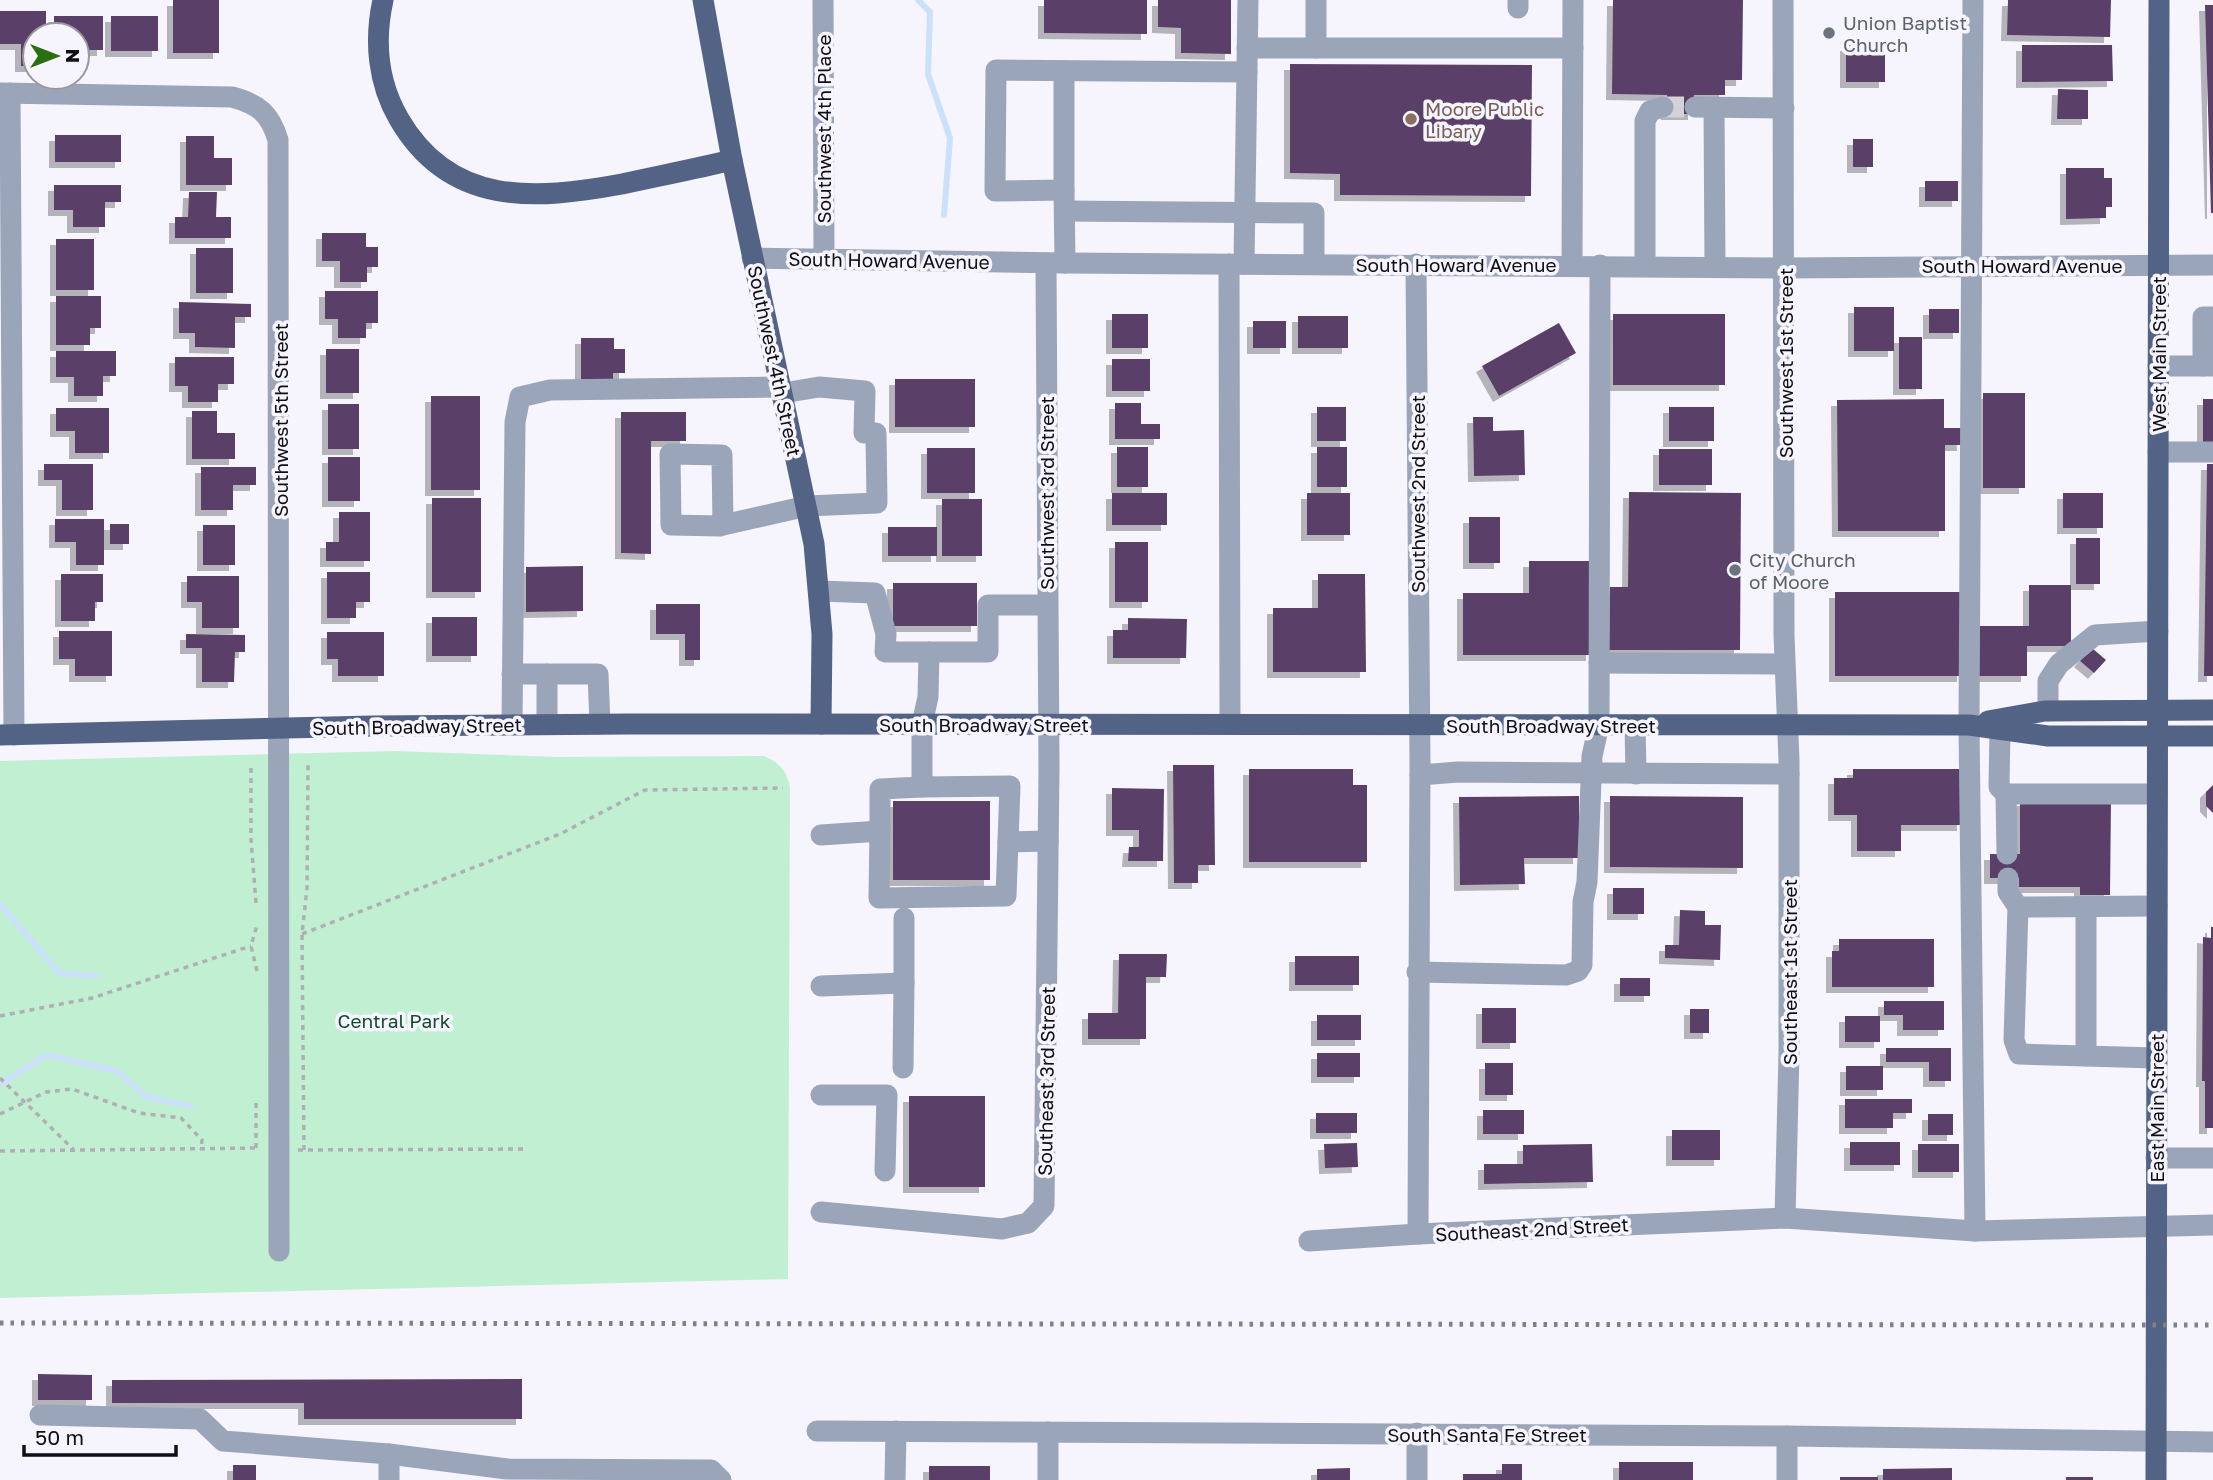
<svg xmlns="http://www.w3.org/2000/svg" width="2213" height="1480" font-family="'Golos Text',sans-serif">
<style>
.green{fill:#c1efd1}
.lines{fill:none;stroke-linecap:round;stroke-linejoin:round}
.stream{stroke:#cbe0f9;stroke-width:6}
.building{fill:#5a4167;filter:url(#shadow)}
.minor-tunnel{stroke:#d3d2d9;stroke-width:21;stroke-dasharray:21 10;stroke-linecap:butt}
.path{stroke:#b0afb6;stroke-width:3.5;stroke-dasharray:5 5;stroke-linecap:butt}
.minor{stroke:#9ba5b9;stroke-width:21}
.major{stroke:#526385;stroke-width:21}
.rail{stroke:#807f86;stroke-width:5;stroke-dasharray:3.5 7;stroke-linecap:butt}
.worship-dot{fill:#6b7280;stroke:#f6f4fc;stroke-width:2.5}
.education-dot{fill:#8d6e63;stroke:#f6f4fc;stroke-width:2.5}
.labels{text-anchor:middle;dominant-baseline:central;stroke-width:7;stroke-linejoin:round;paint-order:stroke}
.worship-label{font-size:19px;fill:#5b616d;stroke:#f6f4fc;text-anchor:start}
.education-label{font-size:19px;fill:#785e54;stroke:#f6f4fc;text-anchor:start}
.street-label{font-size:19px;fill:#0f0e14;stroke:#f6f4fc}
.park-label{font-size:19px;fill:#114c2e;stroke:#f6f4fc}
</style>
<defs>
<filter id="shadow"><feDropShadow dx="-6" dy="6" stdDeviation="0" flood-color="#0004"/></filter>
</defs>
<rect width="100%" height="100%" fill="#f6f4fc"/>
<path class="green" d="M395 751 556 757 764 756C780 763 786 770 790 787L788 1279 0 1298V761Z"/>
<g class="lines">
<g class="stream">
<polyline points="918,0 930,12 928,74 950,138 944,215"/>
<polyline points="0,904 59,973 96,976"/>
<polyline points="0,1084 47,1055 117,1071 147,1097 191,1106"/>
</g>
</g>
<g class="building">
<rect x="173" y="0" width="46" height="53"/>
<polygon points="1044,0 1147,0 1147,34 1044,33"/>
<polygon points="1158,0 1231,0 1231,54 1181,53 1181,28 1158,27"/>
<polygon points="1613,0 1743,0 1742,80 1725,80 1725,95 1694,95 1694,114 1667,114 1667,95 1612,94"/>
<polygon points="2008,0 2111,0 2110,37 2007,35"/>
<polygon points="2205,5 2213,5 2213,213 2211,213"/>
<polygon points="0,11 46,11 46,35 35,35 35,66 21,66 21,44 0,44"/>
<polygon points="54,16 103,16 103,50 77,50 77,35 54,35"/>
<rect x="111" y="16" width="47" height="35"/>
<rect x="1846" y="45" width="39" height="37"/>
<polygon points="2022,45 2112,45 2113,81 2022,82"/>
<polygon points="1290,64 1532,65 1531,196 1340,195 1340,174 1290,173"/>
<polygon points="2058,89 2088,90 2088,119 2057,119"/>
<rect x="55" y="135" width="66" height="27"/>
<polygon points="186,136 214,136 214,158 232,158 232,185 186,185"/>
<rect x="1853" y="139" width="20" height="28"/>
<polygon points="2066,168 2104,168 2104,178 2112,178 2112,207 2106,207 2106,218 2066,219"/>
<rect x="1925" y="181" width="33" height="20"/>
<polygon points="54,185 121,185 121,202 105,202 105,227 73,227 73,210 54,210"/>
<polygon points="189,192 217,192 216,217 231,217 231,238 175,238 175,217 188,217"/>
<polygon points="322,233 366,233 366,247 378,247 378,267 367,267 367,282 340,282 340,261 322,261"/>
<rect x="56" y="239" width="38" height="51"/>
<rect x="196" y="248" width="37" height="45"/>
<polygon points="325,291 378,291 378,323 366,323 366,338 338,338 338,319 325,319"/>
<polygon points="56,296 101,296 101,328 90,328 90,345 56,345"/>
<polygon points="179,302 251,304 251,317 235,317 235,348 195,347 195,333 179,333"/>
<rect x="1854" y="307" width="40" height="44"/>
<rect x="1929" y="309" width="30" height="24"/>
<rect x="1112" y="314" width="36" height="34"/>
<rect x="1613" y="314" width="112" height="71"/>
<rect x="1298" y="316" width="50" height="32"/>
<rect x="1253" y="321" width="33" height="27"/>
<polygon points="1559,323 1576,353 1499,396 1482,366"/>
<rect x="1899" y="337" width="23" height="52"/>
<polygon points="581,338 614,338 614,349 625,349 625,373 613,373 613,387 581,387"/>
<rect x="326" y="349" width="33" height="44"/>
<polygon points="56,351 116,351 116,376 103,376 103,396 74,396 74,377 56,377"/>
<polygon points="175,357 234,357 234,384 218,384 218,402 188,402 188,386 175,386"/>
<rect x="1112" y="359" width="38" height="32"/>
<rect x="895" y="379" width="80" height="48"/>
<rect x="1983" y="393" width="42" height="95"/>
<rect x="431" y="396" width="49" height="94"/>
<polygon points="1944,399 1944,428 1962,428 1963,445 1945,445 1945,531 1838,531 1837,400"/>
<rect x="2203" y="399" width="10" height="46"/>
<polygon points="1115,403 1141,403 1141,424 1160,424 1160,439 1115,439"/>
<rect x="328" y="404" width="31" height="45"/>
<rect x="1317" y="407" width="29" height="34"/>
<rect x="1669" y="407" width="45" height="34"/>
<polygon points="56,408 109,408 109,453 75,453 75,431 56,431"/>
<polygon points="192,411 217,411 217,433 235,433 235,459 192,459"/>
<polygon points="621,412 686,412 686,441 651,441 651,554 621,553"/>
<polygon points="1473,417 1493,417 1493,431 1524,430 1525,475 1474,476"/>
<rect x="1117" y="447" width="31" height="40"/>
<rect x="1317" y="447" width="30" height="40"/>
<rect x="927" y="448" width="48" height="45"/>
<rect x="1659" y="449" width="53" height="36"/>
<rect x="328" y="457" width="32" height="44"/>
<polygon points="44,464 93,464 93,510 62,510 62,480 44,480"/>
<polygon points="2207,464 2213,464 2213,676 2204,676"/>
<polygon points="201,467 256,467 256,485 233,485 233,510 201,510"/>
<polygon points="1629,492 1741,493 1740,650 1609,650 1610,587 1628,587"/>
<rect x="1112" y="493" width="55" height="32"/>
<rect x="1307" y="493" width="43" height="42"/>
<rect x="2063" y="493" width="40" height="35"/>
<rect x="432" y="498" width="49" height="94"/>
<rect x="942" y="499" width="40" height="57"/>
<polygon points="339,512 370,512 370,561 326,561 326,542 339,542"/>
<rect x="1469" y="517" width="31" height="46"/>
<polygon points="55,519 104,519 104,565 76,565 76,542 55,542"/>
<rect x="110" y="524" width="19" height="20"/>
<rect x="203" y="525" width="32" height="40"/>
<rect x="888" y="527" width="49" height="29"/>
<rect x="2076" y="538" width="24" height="46"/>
<rect x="1115" y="542" width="33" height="60"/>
<polygon points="1529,561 1592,561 1592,655 1463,655 1463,593 1529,593"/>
<polygon points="583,566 583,611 526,612 526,567"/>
<polygon points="327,572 370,572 370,602 356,602 356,618 327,618"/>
<polygon points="61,574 103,574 103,602 95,602 95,621 61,621"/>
<polygon points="1318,574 1365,574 1366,672 1273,672 1273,608 1318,608"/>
<polygon points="187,576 239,576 239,628 202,628 202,602 187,602"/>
<rect x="893" y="583" width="84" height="43"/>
<polygon points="2029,585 2071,585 2071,646 2027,646 2027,676 1979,676 1979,626 2029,626"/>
<rect x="1835" y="592" width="128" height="84"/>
<polygon points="656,604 700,604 700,660 685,660 685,634 656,634"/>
<rect x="432" y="617" width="45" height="39"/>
<polygon points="1128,618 1187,619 1186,658 1113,658 1113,630 1128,630"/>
<polygon points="59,631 112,631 112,676 75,676 75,659 59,659"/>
<polygon points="327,632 384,632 384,676 338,676 338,659 327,659"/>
<polygon points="186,634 245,635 245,652 235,652 234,682 202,682 202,648 186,648"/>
<polygon points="2092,648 2106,660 2094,673 2080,661"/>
<polygon points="1173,765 1214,765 1215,865 1198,865 1198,883 1174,883"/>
<polygon points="1249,769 1353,769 1353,785 1367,785 1367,862 1249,862"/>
<polygon points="1853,769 1963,769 1963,825 1901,825 1901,851 1857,851 1857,815 1834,815 1834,778 1853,778"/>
<polygon points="2213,785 2213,813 2206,806 2206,792"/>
<polygon points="1112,788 1164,789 1163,861 1128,861 1129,847 1139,847 1139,830 1112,830"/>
<polygon points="1579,796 1579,858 1524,858 1525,884 1460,885 1459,797"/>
<polygon points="1610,796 1743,797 1743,868 1610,867"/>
<polygon points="2020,800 2111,800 2110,895 2080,895 2080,887 2019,887 2019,878 1990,878 1990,854 2020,854"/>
<rect x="893" y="801" width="97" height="79"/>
<rect x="1613" y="888" width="31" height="26"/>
<polygon points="1680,910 1705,911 1705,925 1721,925 1720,960 1665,958 1665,945 1679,945"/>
<polygon points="2211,927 2213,927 2213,1128 2205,1128 2205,1081 2202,1081 2203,937 2211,938"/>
<polygon points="1839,939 1934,939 1934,987 1832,987 1832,951 1839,951"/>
<polygon points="1119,954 1167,954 1166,977 1146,977 1146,1039 1088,1039 1088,1013 1118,1013"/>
<rect x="1295" y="956" width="64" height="29"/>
<rect x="1620" y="978" width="30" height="18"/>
<polygon points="1884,1001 1944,1001 1944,1030 1903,1030 1903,1015 1884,1015"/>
<rect x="1482" y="1008" width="34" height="35"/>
<rect x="1690" y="1009" width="19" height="24"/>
<rect x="1317" y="1015" width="44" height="25"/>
<rect x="1845" y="1016" width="35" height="26"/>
<polygon points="1886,1048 1951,1048 1951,1081 1929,1081 1929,1062 1886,1062"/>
<rect x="1317" y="1053" width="43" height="24"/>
<rect x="1485" y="1063" width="28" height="32"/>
<rect x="1846" y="1066" width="37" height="24"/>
<rect x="909" y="1096" width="76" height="91"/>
<polygon points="1845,1099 1912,1099 1912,1113 1893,1113 1893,1128 1845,1128"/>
<rect x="1483" y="1110" width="41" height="24"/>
<rect x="1316" y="1113" width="41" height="20"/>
<rect x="1928" y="1114" width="25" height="21"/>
<rect x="1672" y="1130" width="48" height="30"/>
<rect x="1850" y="1142" width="50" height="23"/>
<polygon points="1357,1143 1358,1167 1325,1168 1324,1144"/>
<polygon points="1592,1144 1593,1182 1484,1184 1484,1164 1523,1164 1523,1145"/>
<rect x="1918" y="1144" width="41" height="28"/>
<polygon points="38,1374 92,1375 92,1400 38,1400"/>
<polygon points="522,1379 522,1419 304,1419 304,1403 112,1403 112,1380"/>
<rect x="1619" y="1462" width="74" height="18"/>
<polygon points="1502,1464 1522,1464 1522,1480 1463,1480 1463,1474 1502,1474"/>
<rect x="233" y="1465" width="23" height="15"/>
<rect x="929" y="1466" width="61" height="14"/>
<polygon points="1350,1468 1350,1480 1317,1480 1317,1469"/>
<polygon points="1952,1468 1952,1480 1883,1480 1883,1469"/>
<rect x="1840" y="1477" width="38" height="3"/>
<rect x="2066" y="1477" width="27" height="3"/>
</g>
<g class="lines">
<polyline class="minor-tunnel" points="1663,107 1695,107"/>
<g class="path">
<polyline points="251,768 251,839 256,903"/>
<polyline points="302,934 560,834 645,790 783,788"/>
<polyline points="257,971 251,946 257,925"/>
<polyline points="0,1016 92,998 251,946"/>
<polyline points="0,1078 73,1149"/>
<polyline points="0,1114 46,1092 72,1089 139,1113 181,1118 202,1140 201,1150"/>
<polyline points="256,1148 256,1098"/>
<polyline points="298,1150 527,1149"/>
<polyline points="304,1150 302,934 307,888 308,765"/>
<polyline points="0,1151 259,1148"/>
</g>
<g class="minor">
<polyline points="823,0 824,257"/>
<polyline points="1518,0 1518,8"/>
<polyline points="1783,0 1784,635 1789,761 1789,1053 1785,1218"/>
<polyline points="1973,0 1969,725 1975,1231"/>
<polyline points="1247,48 1573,48"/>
<polyline points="1316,48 1316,0"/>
<polyline points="1064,71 1064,190"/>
<path d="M0 93 232 97C258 104 270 113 278 140L279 1251"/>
<polyline points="10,93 14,735"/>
<polyline points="1695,107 1784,108"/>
<polyline points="1714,107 1715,267"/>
<polyline points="1065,211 1314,213 1314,264"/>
<polyline points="752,258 1065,263 1785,268 2213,265"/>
<polyline points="1065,263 1064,190 995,191 996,70 1247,72"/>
<polyline points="1229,264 1230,724"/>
<polyline points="1244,264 1248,0"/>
<polyline points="1416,264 1420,764 1418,1234 1785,1218 1975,1231 2213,1225"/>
<polyline points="1572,265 1573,0"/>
<polyline points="1645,265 1645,121 1650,111 1663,107"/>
<polyline points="2158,366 2213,366"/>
<polyline points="2203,366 2203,317 2213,317"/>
<polyline points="2158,452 2213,452"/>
<polyline points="723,525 722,455 670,454 671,525 720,526 723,525 807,506 877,503 876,433 864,433 865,391 819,387 783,393"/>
<polyline points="819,591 875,593 886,634 885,652 988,652 988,605 1047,605"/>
<polyline points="1599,663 1784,664"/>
<polyline points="512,674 598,674 600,724"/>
<polyline points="2048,711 2048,681 2059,664 2095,635 2158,631"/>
<polyline points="512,724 515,422 520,397 550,390 781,387"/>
<polyline points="547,724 547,674"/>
<polyline points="1635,725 1636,774"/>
<polyline points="2000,729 1999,787 2006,794 2157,794"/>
<polyline points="1420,775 1458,772 1789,774"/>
<polyline points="2006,794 2007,854"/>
<polyline points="880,831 880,789 922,787"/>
<polyline points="821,835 880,831 879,898 1006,896 1010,786 922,787 922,724 928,697 929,652"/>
<polyline points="1008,842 1048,841"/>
<polyline points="2008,878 2008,892 2018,907"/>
<polyline points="2086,907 2086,1056"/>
<polyline points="904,918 904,983"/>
<polyline points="1417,972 1566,975 1578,971 1582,965 1583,902 1587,882 1592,756 1599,725 1600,265"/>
<polyline points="821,986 904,983 903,1068"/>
<polyline points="2156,1058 2019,1054 2014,1040 2018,907 2157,906"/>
<polyline points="821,1095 887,1095 885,1171"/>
<polyline points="2156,1158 2213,1158"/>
<polyline points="821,1212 1002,1229 1028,1223 1044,1206 1049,770 1046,263"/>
<polyline points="1309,1241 1418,1234"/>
<polyline points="40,1415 200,1419 223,1441 389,1454 507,1469 711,1470 721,1480"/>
<polyline points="817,1431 1787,1436 2213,1442"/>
<polyline points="389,1480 389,1454"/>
<polyline points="895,1480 896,1431"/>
<polyline points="1048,1480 1048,1432"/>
<polyline points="1417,1480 1417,1433"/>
<polyline points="1787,1480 1787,1436"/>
</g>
<g class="major">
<path d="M383 0C374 41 378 83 399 119 450 207 535 200 622 184 658 176 695 169 732 160"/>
<polyline points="703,0 732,160 814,544 822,634 821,724"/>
<polyline points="1988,721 2045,711 2213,710"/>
<polyline points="0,735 373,726 629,724 1969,725 2048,736 2213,736"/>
<polyline points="2156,1480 2159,0"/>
</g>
<polyline class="rail" points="0,1323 2213,1325"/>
</g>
<g class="worship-dot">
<circle cx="1829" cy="33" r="7"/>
<circle cx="1735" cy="570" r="7"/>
</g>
<circle class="education-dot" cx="1411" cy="119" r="7"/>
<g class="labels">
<g class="worship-label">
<text x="1843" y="22">Union Baptist<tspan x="1843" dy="22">Church</tspan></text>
<text x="1749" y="559">City Church<tspan x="1749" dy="22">of Moore</tspan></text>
</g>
<g class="education-label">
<text x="1425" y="108">Moore Public<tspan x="1425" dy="22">Libary</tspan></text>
</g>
<g class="street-label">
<text transform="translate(823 129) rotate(-90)">Southwest 4th Place</text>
<text transform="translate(889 260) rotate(1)">South Howard Avenue</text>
<text x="1456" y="264">South Howard Avenue</text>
<text x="2022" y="265">South Howard Avenue</text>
<text transform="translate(2158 354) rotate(-90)">West Main Street</text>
<text transform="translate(775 361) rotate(78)">Southwest 4th Street</text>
<text transform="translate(1785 363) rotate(-90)">Southwest 1st Street</text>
<text transform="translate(280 420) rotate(-90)">Southwest 5th Street</text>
<text transform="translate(1046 493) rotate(-90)">Southwest 3rd Street</text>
<text transform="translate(1417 494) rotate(-90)">Southwest 2nd Street</text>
<text x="984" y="724">South Broadway Street</text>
<text x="1551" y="725">South Broadway Street</text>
<text transform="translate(417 726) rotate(-1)">South Broadway Street</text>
<text transform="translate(1789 972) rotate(-90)">Southeast 1st Street</text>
<text transform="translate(1046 1081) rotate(-89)">Southeast 3rd Street</text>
<text transform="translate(2156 1108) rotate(-90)">East Main Street</text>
<text transform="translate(1532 1229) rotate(-3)">Southeast 2nd Street</text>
<text x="1487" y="1434">South Santa Fe Street</text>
</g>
<g class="park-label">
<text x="394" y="1020">Central Park</text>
</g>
</g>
<g transform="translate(56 56) rotate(90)"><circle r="33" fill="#f6f4fc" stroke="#9a989f" stroke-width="2"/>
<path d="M0-5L12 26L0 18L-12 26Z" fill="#29700e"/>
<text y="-10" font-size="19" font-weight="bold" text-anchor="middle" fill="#0f0e14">N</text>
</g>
<path d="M24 1445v10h152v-10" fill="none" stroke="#0f0e14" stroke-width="3.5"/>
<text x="35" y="1445" font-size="21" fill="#0f0e14" stroke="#f6f4fc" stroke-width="5" paint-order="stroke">50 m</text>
</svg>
